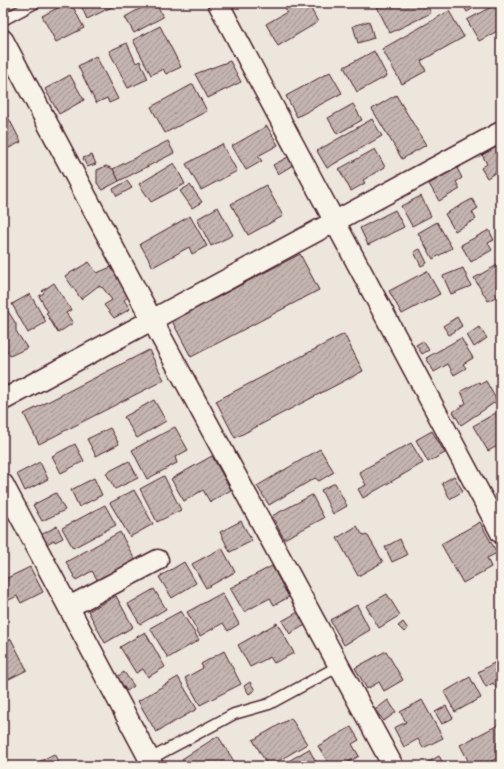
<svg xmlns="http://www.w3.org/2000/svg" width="504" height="769" font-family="Kalam,sans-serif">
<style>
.building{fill:url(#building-hatch);stroke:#4a1f2b}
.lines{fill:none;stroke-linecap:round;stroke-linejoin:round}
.service-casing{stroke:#4a1f2b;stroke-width:13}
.minor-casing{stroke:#4a1f2b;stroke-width:23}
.service{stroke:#f7f3e8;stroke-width:10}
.minor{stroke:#f7f3e8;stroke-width:20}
</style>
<defs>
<pattern id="building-hatch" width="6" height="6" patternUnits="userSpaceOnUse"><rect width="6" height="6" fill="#c4b5b0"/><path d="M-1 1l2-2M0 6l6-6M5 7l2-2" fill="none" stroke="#a1938f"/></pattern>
</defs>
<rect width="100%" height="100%" fill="#ece6dd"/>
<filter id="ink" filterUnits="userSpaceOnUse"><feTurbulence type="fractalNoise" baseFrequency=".025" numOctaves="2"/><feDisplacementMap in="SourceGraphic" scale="8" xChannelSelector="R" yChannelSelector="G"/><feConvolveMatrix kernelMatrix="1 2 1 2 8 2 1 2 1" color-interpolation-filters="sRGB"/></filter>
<g filter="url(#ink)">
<g class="building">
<polygon points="67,3 71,3 84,28 56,42 42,16"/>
<polygon points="80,3 115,3 116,5 87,19"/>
<polygon points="150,3 156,3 163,17 134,33 125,17"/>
<polygon points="283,3 308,3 318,22 278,46 266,24 287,12"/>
<polygon points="375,3 426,3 431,13 390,33"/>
<polygon points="462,3 482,3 467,12"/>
<polygon points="498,3 501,3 501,29 479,41 467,20"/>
<polygon points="449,11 464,37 421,61 426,71 402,84 382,49"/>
<polygon points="369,21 374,38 358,43 353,26"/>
<polygon points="160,26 181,67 166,74 163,69 151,75 133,40"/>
<polygon points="127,43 136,63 140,61 148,79 128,88 109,51"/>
<polygon points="374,51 387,76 357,92 344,67"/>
<polygon points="96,56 118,99 109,103 107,98 96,103 78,66"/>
<polygon points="230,61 241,82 208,98 195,74"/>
<polygon points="330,72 342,93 297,117 286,96"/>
<polygon points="70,75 84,100 59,114 45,89"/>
<polygon points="193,84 207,111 165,133 151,107"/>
<polygon points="396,95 426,145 402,159 372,109"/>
<polygon points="353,104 362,120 337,134 328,118"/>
<polygon points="3,111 5,111 21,142 3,151"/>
<polygon points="372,119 382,136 327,168 317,151"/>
<polygon points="267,126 278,145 258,156 262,161 246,170 232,146"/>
<polygon points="168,141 174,153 119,181 113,169"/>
<polygon points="222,144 237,171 201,190 186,164"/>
<polygon points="501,144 501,169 487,178 481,168 487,164 482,155"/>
<polygon points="375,149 385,167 363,180 365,183 351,191 339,169"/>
<polygon points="92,155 96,164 87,167 83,158"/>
<polygon points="288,157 293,165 278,174 273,165"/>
<polygon points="174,163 185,184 151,202 139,184"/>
<polygon points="106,166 113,169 119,181 102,190 97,183 97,170"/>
<polygon points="457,168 462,178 456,182 460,189 439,201 429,184"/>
<polygon points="127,181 132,188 117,196 113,189"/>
<polygon points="190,185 202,202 192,208 180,191"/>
<polygon points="266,185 283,216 248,235 231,204"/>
<polygon points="501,194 501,206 496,198"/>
<polygon points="421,196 431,216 412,226 401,206"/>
<polygon points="472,199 478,208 472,212 476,219 455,231 445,214"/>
<polygon points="218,207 233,235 211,246 197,219"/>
<polygon points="395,210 404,227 368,245 360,228"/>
<polygon points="190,216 207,246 192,254 189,247 153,267 140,244"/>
<polygon points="437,222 452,248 433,259 418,233"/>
<polygon points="489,230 494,240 488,243 492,250 471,262 461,245"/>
<polygon points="420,249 427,263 421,266 414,252"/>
<polygon points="300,254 319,290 191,357 172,321"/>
<polygon points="89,262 97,273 111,267 129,296 124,300 130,309 114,318 104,305 112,300 103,288 98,286 81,299 65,276"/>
<polygon points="501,263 501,294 488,301 474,278"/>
<polygon points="463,268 471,286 451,294 443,276"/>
<polygon points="427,271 440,294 402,314 389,291"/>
<polygon points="54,283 71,310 66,313 73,323 58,333 46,313 48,312 39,296 44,293 42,291"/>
<polygon points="30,294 46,322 28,333 12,304"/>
<polygon points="6,308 16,324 16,331 27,348 10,356 3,344 3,310"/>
<polygon points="457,317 462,326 449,335 443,326"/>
<polygon points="479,327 487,338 474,347 467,335"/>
<polygon points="344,334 363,371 235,438 216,401"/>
<polygon points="461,338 473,358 463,364 466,368 454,375 448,364 434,372 426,358"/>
<polygon points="423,341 429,350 422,354 416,345"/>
<polygon points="149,350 164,380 39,444 24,414"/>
<polygon points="486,381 497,401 461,425 453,412 466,403 461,391 479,382 481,384"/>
<polygon points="154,400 166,421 137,438 124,417"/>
<polygon points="501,410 501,444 488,451 473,426"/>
<polygon points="175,427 188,450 175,457 177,463 147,479 132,450"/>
<polygon points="110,428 119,444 96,456 87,439"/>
<polygon points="432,431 445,453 428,462 416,440"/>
<polygon points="411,443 423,463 363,498 358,489 366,485 359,472"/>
<polygon points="75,444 84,461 61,473 52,456"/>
<polygon points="320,449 334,472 319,481 315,478 269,505 257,486"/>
<polygon points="212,456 231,490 210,502 203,490 184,501 171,479"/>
<polygon points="129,461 138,478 115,489 106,473"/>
<polygon points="40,462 48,479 25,491 17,474"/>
<polygon points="164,476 181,510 157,522 140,489"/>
<polygon points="454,476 463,491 450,499 442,483"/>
<polygon points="94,478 102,495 79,507 71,490"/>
<polygon points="335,483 347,506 333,514 321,490"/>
<polygon points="134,490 153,524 130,537 110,503"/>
<polygon points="56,493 65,510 42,521 33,505"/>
<polygon points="312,495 324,518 284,539 272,516"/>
<polygon points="105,505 116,525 73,548 62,528"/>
<polygon points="241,521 252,541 230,552 220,532"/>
<polygon points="480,522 497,553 487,558 491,567 463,583 441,544"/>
<polygon points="57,526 63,538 55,542 54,540 47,544 41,535"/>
<polygon points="357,526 362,534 368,536 383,562 358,576 337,538"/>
<polygon points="120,532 135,560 98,581 92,571 76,580 66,562"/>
<polygon points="400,539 407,555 392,562 385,547"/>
<polygon points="222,548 235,572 206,588 192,564"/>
<polygon points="184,562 196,583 172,598 159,577"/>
<polygon points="272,566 289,597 274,605 270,598 244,612 230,588"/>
<polygon points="30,567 43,592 21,603 17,596 5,602 3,598 3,580"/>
<polygon points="154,589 166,609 140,624 128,604"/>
<polygon points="222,593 239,624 228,631 223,623 200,636 187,612"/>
<polygon points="387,594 400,615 379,628 366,606"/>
<polygon points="116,596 133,627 105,643 88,611"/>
<polygon points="357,605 370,630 344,645 330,620"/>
<polygon points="181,611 199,640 168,658 150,628"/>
<polygon points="298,612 305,625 290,634 282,621"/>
<polygon points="403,622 408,629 404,632 398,626"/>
<polygon points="277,623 294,653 274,663 270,657 250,667 238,645"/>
<polygon points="145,632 165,667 148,677 143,669 136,673 120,647"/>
<polygon points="11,639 27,670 3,682 3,643"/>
<polygon points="224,651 241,684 200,705 185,678 203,668 201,664"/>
<polygon points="386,651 403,680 384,691 379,682 367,689 355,668"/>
<polygon points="501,659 501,693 500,694 493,683 486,687 478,672"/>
<polygon points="124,672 134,686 127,691 117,677"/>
<polygon points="178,677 197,709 156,732 138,701"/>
<polygon points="470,677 481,698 455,712 444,692"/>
<polygon points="250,682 255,690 249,694 244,686"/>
<polygon points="388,700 396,712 384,721 375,710"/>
<polygon points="422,700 443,738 423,748 418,739 404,747 394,728 406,722 400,712"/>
<polygon points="446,706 453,718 442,724 435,712"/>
<polygon points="291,718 307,744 270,766 268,766 253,740"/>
<polygon points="498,725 501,730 501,756 482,766 471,766 460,745"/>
<polygon points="351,727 359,740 352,744 359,756 342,766 330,766 318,746"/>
<polygon points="218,736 237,766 186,766 182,759"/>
<polygon points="309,749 318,766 280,766"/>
<polygon points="54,754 61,766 31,766"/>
<polygon points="439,756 445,766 422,766"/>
</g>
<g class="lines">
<defs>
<g id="service">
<polyline points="3,20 35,3"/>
<polyline points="150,759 234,714 269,704 339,666"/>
</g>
<g id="minor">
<polyline points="218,3 501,533"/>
<polyline points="3,40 152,320 393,766"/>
<polyline points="3,400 501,132"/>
<polyline points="3,484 153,766"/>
<polyline points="69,607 158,560"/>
</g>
</defs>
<use href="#service" class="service-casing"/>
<use href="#minor" class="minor-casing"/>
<use href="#service" class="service"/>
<use href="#minor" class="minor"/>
</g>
</g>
<rect width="504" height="769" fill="none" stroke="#f7f3e8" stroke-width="16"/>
<rect x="8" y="8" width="488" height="753" fill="none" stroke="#4a1f2b" stroke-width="1.5" filter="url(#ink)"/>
</svg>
